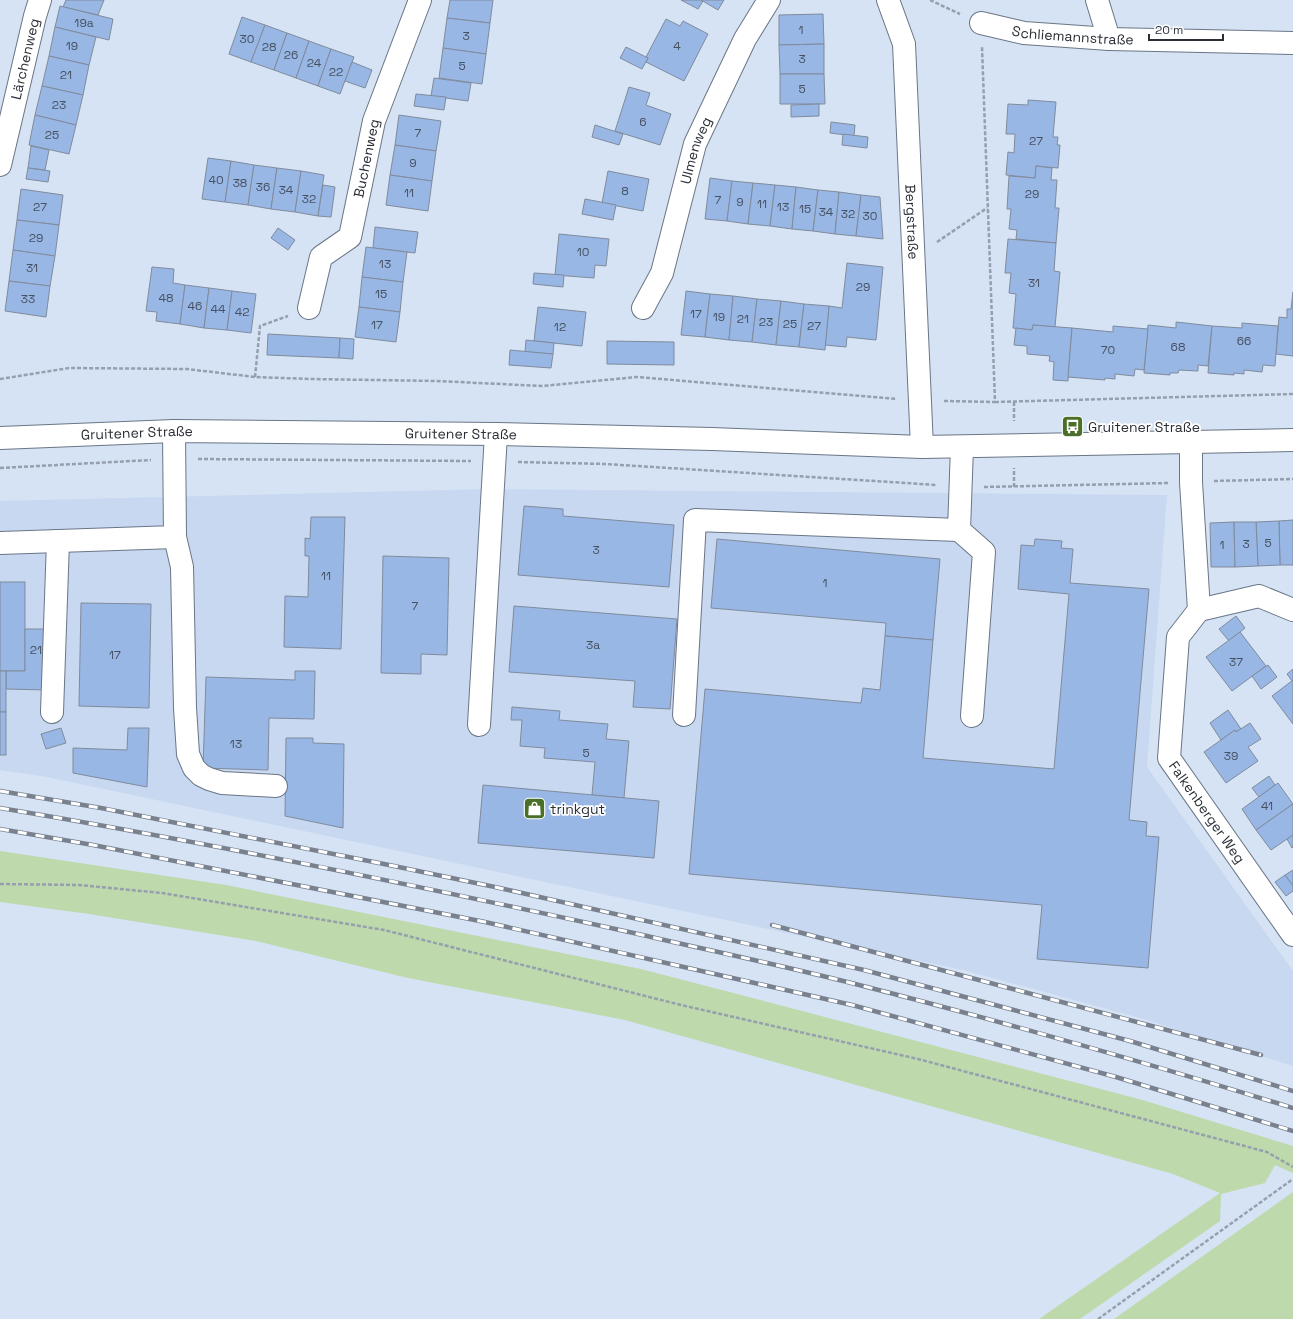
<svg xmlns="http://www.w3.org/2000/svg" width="1293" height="1319" font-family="'Space Grotesk',sans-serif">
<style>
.built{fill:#c7d8f0}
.green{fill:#bed9ab}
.building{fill:#98b7e5;stroke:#808b9c}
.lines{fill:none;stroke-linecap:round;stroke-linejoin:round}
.minor-casing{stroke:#6a7686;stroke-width:24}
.major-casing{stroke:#6a7686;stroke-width:24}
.path{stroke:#959fad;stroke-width:2.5;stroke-dasharray:4 2;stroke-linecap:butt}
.minor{stroke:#fff;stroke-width:22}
.major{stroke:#fff;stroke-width:22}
.rail-casing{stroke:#78818d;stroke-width:4.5}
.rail{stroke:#fff;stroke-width:3;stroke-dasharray:9;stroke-linecap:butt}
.labels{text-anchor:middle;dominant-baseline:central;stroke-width:3.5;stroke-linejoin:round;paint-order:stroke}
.number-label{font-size:12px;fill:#465162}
.street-label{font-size:14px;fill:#2a2f36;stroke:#fff}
.poi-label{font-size:14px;fill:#2a2f36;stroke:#fff;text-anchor:start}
</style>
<rect width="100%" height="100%" fill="#d6e3f5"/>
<polygon class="built" points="489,489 1167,495 1147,767 1293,971 1293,1066 1140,1018 963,970 47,777 0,770 0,501"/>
<g class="green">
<polygon points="0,851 226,885 641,969 1139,1099 1293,1146 1293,1173 1275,1165 1265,1183 1221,1194 1220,1221 1080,1319 1039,1319 1220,1193 1173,1174 625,1020 408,978 256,941 89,914 0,902"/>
<polygon points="1293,1192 1293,1319 1114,1319"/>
</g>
<g class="building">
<polygon points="66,0 104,0 98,15 63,7"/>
<polygon points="450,0 493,0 490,23 447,18"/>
<polygon points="681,0 701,0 703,1 698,9"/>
<polygon points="701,0 724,0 718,10"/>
<polygon points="60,6 113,19 109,40 55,27"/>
<polygon points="823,14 824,44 779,45 779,15"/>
<polygon points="242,17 265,25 251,62 229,54"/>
<polygon points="447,18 490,23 486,54 443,48"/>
<polygon points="666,19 680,26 683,21 708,34 684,81 646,62 648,58 646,57"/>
<polygon points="265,25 287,33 274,70 251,62"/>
<polygon points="55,27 96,37 89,65 49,56"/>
<polygon points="287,33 309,41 296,78 274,70"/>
<polygon points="309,41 331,49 318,86 296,78"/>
<polygon points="824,44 824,74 780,74 779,45"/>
<polygon points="626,47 648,58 642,69 620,58"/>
<polygon points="443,48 486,54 482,84 439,78"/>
<polygon points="331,49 354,57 340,94 318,86"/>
<polygon points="49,56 89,65 83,95 42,86"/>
<polygon points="352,62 372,70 365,88 345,81"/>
<polygon points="780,74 824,74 825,104 780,104"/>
<polygon points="434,78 471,83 468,101 431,96"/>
<polygon points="42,86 83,95 76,125 35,115"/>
<polygon points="629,87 650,93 646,105 671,114 660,145 615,131"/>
<polygon points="416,94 446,97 444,110 414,106"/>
<polygon points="1028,100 1056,102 1053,137 1058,137 1057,145 1060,145 1058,168 1036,166 1035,178 1006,175 1008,152 1014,153 1015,134 1006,134 1008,104 1028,105"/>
<polygon points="819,104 819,116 791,117 791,105"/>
<polygon points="35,115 76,125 69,154 29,145"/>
<polygon points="399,115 441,121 436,151 395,145"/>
<polygon points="831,122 855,125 854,136 830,133"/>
<polygon points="595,125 623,134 619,145 592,137"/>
<polygon points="843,134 868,137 867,148 842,145"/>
<polygon points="395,145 436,151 432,181 390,175"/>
<polygon points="31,146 49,150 45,170 28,168"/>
<polygon points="208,158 231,161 225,202 202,199"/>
<polygon points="231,161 254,165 248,205 225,202"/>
<polygon points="254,165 277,168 271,209 248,205"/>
<polygon points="1036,166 1052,168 1051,180 1057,180 1055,208 1059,208 1056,243 1016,239 1017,230 1009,229 1011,209 1007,209 1009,176 1035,178"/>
<polygon points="28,168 50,171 48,182 26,179"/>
<polygon points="277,168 301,171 295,212 271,209"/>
<polygon points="301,171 324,175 318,216 295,212"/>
<polygon points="608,171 649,179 643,211 602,203"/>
<polygon points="390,175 432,181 428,211 386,205"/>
<polygon points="710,178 732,181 727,221 705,219"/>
<polygon points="732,181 753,183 748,224 727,221"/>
<polygon points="753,183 775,185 770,226 748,224"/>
<polygon points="323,185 335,187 331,217 318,216"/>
<polygon points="775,185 796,187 792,229 770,226"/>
<polygon points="796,187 818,190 813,231 792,229"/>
<polygon points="21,189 63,195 59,225 17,220"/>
<polygon points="818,190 839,192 835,234 813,231"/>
<polygon points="839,192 861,195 856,236 835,234"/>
<polygon points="861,195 880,197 883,239 856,236"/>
<polygon points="585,199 616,205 613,220 582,214"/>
<polygon points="17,220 59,225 55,256 13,250"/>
<polygon points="375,227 418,232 415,253 373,248"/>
<polygon points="278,228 295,240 288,250 271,238"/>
<polygon points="559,234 609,239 606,266 595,265 594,278 555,275"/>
<polygon points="1008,239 1056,243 1054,271 1060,272 1055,327 1033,325 1032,330 1013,328 1016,294 1009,293 1011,273 1005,273"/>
<polygon points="366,247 407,252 403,282 362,277"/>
<polygon points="13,250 55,256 50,286 9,281"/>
<polygon points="847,263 883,267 876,340 847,337 846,347 825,345 829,306 842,308"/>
<polygon points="152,267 174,269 173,283 185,285 180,324 156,321 157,312 146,311"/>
<polygon points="534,273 564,275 563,287 533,284"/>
<polygon points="362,277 403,282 400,312 359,307"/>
<polygon points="9,281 50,286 46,317 5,311"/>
<polygon points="185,285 209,288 204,328 180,324"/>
<polygon points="209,288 232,291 227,330 204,328"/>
<polygon points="232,291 256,294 251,333 227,330"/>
<polygon points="686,291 710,294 705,337 681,335"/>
<polygon points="1293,292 1293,356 1276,354 1279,317 1287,318 1287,309 1291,309"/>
<polygon points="710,294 733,296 729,340 705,337"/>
<polygon points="733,296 757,299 752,342 729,340"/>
<polygon points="757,299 781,301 776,345 752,342"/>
<polygon points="781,301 804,304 799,347 776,345"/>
<polygon points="804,304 829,306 825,350 799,347"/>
<polygon points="359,307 400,312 396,342 355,337"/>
<polygon points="538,307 586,312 582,346 534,341"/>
<polygon points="1176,322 1212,326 1208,366 1198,365 1198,371 1179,370 1178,373 1170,373 1170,375 1144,373 1148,325 1176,328"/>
<polygon points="1242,323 1278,326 1275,366 1263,365 1262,372 1244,370 1244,374 1234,373 1234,375 1208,373 1212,326 1242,328"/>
<polygon points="1033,325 1072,328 1068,381 1053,380 1054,362 1049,361 1050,356 1027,354 1027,346 1014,345 1016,328 1032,330"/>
<polygon points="1113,326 1148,329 1144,370 1135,369 1134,376 1115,374 1115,379 1105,378 1105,380 1068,377 1072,328 1113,332"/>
<polygon points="268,334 340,338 339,358 267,355"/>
<polygon points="340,338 354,339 353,359 339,358"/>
<polygon points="526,340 554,343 553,354 525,352"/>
<polygon points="607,341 674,342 674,365 607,364"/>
<polygon points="510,350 553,354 551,368 509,365"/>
<polygon points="524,506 563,509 563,516 674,525 669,587 518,575"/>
<polygon points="311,517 345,517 341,649 284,647 285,596 308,597 309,556 305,556 305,538 310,539"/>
<polygon points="1293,520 1293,565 1280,565 1279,521"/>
<polygon points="1279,521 1280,565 1258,566 1256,522"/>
<polygon points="1234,522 1235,567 1211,567 1210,523"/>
<polygon points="1234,522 1256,522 1258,566 1235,567"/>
<polygon points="717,539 940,559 933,640 885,636 886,623 711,608"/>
<polygon points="1035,539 1062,541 1061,548 1073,549 1070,583 1149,589 1129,820 1147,822 1146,836 1159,837 1148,968 1037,959 1042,905 689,874 705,689 861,703 863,688 880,690 885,636 933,640 923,758 1054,769 1069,594 1018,589 1021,545 1034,546"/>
<polygon points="383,556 449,558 447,655 421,654 421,674 381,673"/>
<rect x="0" y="582" width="25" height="89"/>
<polygon points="81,603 151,604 149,708 79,706"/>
<polygon points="514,606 677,619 670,709 633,707 635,681 509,672"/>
<polygon points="1236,616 1245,628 1229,641 1219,629"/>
<polygon points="25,629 48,629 48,690 6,689 6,671 25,671"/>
<polygon points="1240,632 1266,666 1232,691 1206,657"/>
<polygon points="1268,665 1277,677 1261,689 1252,676"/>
<polygon points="1293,669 1293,680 1292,681 1287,674"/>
<rect x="0" y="671" width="6" height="41"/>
<polygon points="295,671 315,671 314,719 269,718 268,770 203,768 206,677 295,680"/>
<polygon points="1293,680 1293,724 1272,696"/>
<polygon points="512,707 560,711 559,720 608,724 606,739 629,741 624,798 592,795 595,762 544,758 545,748 520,746 522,720 511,720"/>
<polygon points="1228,710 1241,729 1236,732 1235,730 1221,740 1210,723"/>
<rect x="0" y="712" width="6" height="43"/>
<polygon points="1250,723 1261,739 1248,747 1258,761 1226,783 1204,752 1235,730 1236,732"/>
<polygon points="61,728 66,743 46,749 41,734"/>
<polygon points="128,728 149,728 147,787 73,773 73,748 127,750"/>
<polygon points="286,738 313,738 313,743 344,744 343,828 285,816"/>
<polygon points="1269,776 1275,785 1259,797 1252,788"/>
<polygon points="1278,783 1293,804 1256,830 1242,809"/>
<polygon points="483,785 659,801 654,858 478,843"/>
<polygon points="1293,804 1293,835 1271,850 1256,830"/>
<polygon points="1293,835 1293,847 1292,848 1287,839"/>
<polygon points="1293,870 1293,886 1285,875"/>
<polygon points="1285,875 1293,886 1293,891 1286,896 1275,882"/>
</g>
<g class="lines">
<defs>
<g id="minor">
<path id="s1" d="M888 0 904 44 922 447"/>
<polyline points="1097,0 1109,39"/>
<path id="s2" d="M981 23 1024 33 1109 39 1293 43"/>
<path id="s3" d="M0 165 35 16 40 0"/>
<path id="s4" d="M309 308 321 257 350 237 374 121 420 0"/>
<path id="s5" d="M643 308 662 273 695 144 745 39 769 0"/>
<path id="s6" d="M1191 442V482L1199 610 1178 637 1169 758 1293 935"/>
<polyline points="959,530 984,552 972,716"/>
<polyline points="175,537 182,567 185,708 188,754 194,768 201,775 209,779 222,783 276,786"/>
<polyline points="0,543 175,537 174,431"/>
<polyline points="1199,610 1259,596 1293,610"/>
<polyline points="52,712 58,541"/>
<polyline points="684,715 695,520 959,530 962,447"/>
<polyline points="479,725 496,434"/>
</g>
<g id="major">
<path id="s7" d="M0 438 174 431 496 434 712 439 922 447 1293 440"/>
</g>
</defs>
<use href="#minor" class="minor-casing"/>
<use href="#major" class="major-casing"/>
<g class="path">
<polyline points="930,0 960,14"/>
<polyline points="937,242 987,208"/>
<polyline points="255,377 260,326 288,316"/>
<polyline points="0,379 69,368 187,369 255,377 310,379 437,381 542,386 637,377 897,399"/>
<polyline points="944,401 995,402 982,47"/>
<polyline points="995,402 1293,394"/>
<polyline points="1014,402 1014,421"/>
<polyline points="198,459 471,461"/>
<polyline points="518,462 606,464 937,485"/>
<polyline points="0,468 151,460"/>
<polyline points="1214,481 1293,479"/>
<polyline points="984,487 1169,483"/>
<polyline points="1014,487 1014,468"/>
<polyline points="0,884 79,885 162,893 384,930 681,1005 918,1059 1267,1152 1293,1167"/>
<polyline points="1098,1319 1293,1179"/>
</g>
<use href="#minor" class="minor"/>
<use href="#major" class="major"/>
<defs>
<g id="rail">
<polyline points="0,791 101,808 389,865 495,887 864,970 1130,1041 1293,1091"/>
<path d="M0 808C211 843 420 886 629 932 707 950 785 966 863 986 1008 1023 1150 1064 1293 1108"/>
<polyline points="0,829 93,845 485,922 852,1005 1116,1077 1293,1131"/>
<polyline points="772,925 1261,1055"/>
</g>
</defs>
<use href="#rail" class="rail-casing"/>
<use href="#rail" class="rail"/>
</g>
<defs>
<symbol id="bus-square" viewBox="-11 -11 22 22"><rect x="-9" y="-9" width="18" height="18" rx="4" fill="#4a6f28" stroke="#fff"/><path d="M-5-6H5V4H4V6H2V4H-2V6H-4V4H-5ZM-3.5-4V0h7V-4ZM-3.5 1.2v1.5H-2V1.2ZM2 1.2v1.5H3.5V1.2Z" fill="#fff"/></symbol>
<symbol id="shop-square" viewBox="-11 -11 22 22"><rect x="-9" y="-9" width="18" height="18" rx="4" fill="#4a6f28" stroke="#fff"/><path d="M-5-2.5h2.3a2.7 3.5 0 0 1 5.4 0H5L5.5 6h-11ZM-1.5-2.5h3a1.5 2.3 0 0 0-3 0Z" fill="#fff"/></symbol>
</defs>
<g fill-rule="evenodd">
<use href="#bus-square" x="1060" y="414" width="25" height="25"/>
<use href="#shop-square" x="522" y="796" width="25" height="25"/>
</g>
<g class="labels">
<g class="number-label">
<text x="84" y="23">19a</text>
<text x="801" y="30">1</text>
<text x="466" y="36">3</text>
<text x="247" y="39">30</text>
<text x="72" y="46">19</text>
<text x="677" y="46">4</text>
<text x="269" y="47">28</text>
<text x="291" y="55">26</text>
<text x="802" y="59">3</text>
<text x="314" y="63">24</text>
<text x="462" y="66">5</text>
<text x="336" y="72">22</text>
<text x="66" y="75">21</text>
<text x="802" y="89">5</text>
<text x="59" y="105">23</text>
<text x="643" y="122">6</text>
<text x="418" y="133">7</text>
<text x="52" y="135">25</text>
<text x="1036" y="141">27</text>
<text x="413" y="163">9</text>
<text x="216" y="180">40</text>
<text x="240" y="183">38</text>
<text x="263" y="187">36</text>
<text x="286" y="190">34</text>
<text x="625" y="191">8</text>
<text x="409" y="193">11</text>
<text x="1032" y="194">29</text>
<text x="309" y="199">32</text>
<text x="718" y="200">7</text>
<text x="740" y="202">9</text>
<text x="762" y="204">11</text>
<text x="40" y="207">27</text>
<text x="783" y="207">13</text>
<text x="805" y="209">15</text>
<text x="826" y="212">34</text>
<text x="848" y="214">32</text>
<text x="870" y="216">30</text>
<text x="36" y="238">29</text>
<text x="583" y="252">10</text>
<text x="385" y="264">13</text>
<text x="32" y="268">31</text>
<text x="1034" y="283">31</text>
<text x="863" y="287">29</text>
<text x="381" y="294">15</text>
<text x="166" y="298">48</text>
<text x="28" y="299">33</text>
<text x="195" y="306">46</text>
<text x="218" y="309">44</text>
<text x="242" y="312">42</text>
<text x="696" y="314">17</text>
<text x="719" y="317">19</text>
<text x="743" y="319">21</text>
<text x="766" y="322">23</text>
<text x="790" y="324">25</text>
<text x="377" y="325">17</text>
<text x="814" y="326">27</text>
<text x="560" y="327">12</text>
<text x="1244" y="341">66</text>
<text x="1178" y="347">68</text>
<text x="1108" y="350">70</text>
<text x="1268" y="543">5</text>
<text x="1246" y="544">3</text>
<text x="1222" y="545">1</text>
<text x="596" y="550">3</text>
<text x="326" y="576">11</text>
<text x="825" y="583">1</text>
<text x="415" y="606">7</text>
<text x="593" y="645">3a</text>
<text x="36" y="650">21</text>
<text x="115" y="655">17</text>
<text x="1236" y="662">37</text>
<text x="236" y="744">13</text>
<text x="586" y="753">5</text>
<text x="1231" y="756">39</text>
<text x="1267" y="806">41</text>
</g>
<g class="street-label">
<text stroke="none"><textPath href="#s2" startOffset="93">Schliemannstraße</textPath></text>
<text stroke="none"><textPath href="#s3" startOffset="109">Lärchenweg</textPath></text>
<text stroke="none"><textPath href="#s5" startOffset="167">Ulmenweg</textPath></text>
<text stroke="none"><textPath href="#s4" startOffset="168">Buchenweg</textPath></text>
<text stroke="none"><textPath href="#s1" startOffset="225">Bergstraße</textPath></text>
<text stroke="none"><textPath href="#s7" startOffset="137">Gruitener Straße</textPath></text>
<text stroke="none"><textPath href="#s7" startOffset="461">Gruitener Straße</textPath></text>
<text stroke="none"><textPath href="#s6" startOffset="390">Falkenberger Weg</textPath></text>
</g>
<g class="poi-label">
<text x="1088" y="427">Gruitener Straße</text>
<text x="550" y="809">trinkgut</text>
</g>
</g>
<path d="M1149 34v6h74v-6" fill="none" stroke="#2a2f36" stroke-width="2"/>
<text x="1155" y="34" font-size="12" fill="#2a2f36" stroke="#ffffff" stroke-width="3" paint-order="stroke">20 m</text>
</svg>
